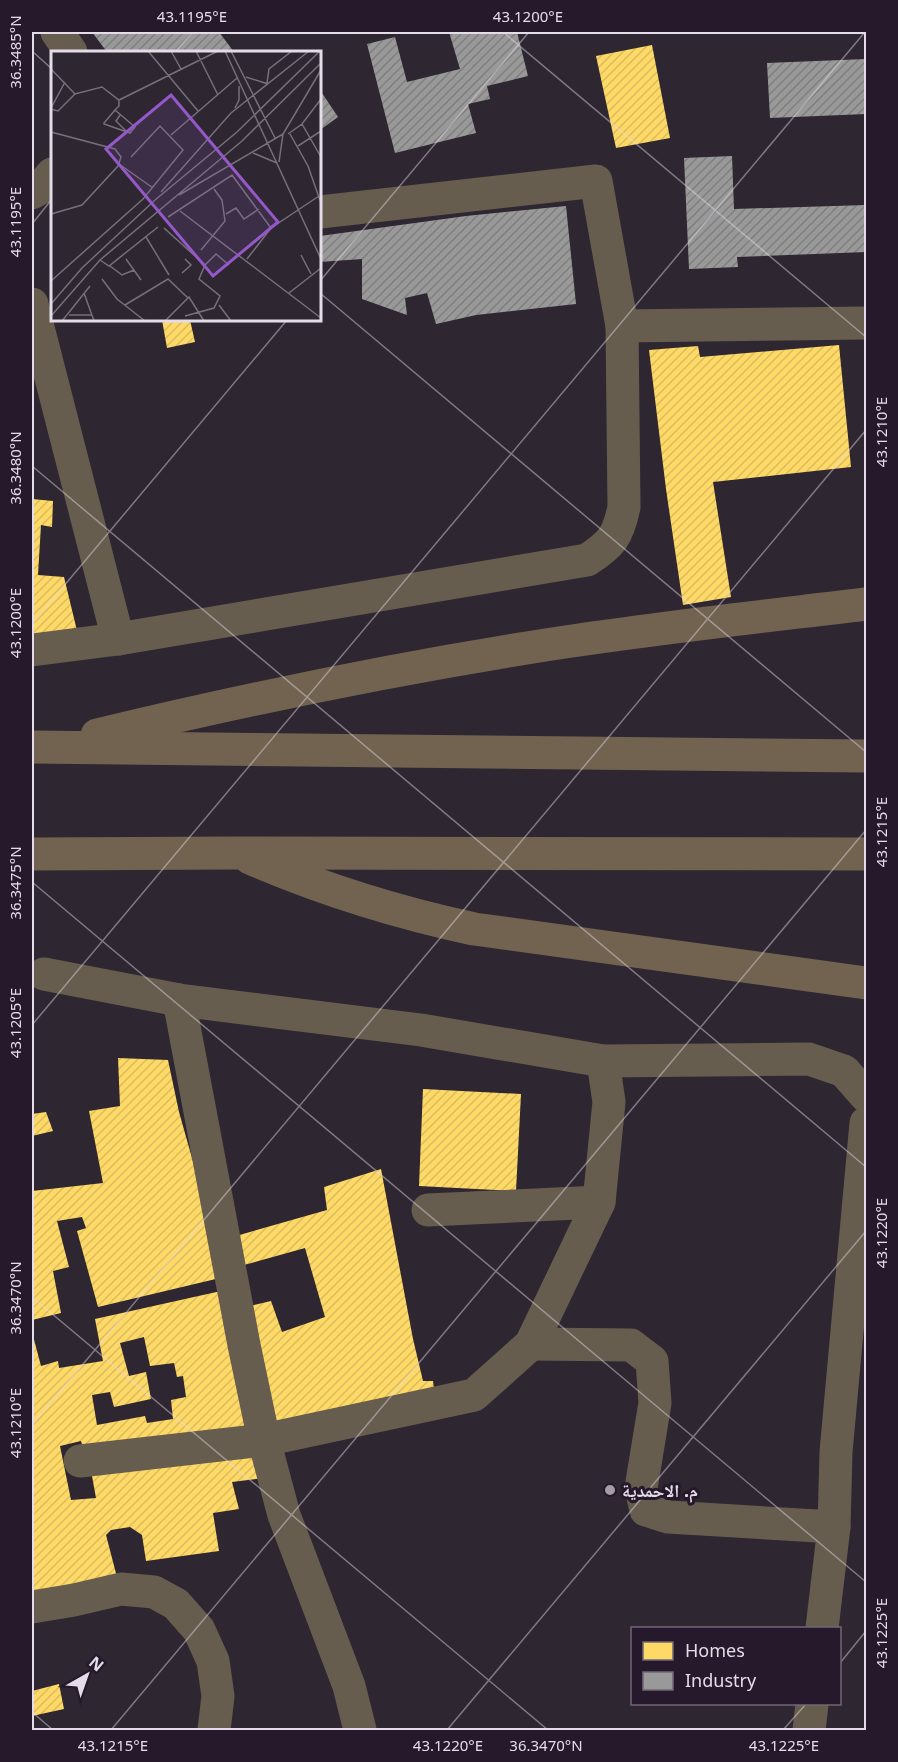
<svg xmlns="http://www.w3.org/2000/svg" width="898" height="1762" font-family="'Noto Sans','Noto Naskh Arabic',sans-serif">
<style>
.homes{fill:url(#homes-hatch);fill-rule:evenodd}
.industry{fill:url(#industry-hatch)}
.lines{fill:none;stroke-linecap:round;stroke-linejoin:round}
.minor{stroke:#675d4f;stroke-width:33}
.major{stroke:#726351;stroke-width:33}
.ticks{fill:none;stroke:#e4dce8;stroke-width:1.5;stroke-opacity:0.45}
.poi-dot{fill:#a49da8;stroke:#25192b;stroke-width:2}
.labels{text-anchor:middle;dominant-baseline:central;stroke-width:6;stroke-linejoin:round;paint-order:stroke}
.poi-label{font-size:18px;font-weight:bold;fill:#e4dce8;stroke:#25192b;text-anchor:start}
.inset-road{fill:none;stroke:#776f7a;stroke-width:1.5}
.view{fill:#9558c9;fill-opacity:0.15;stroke:#9558c9;stroke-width:3}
.inset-edge{fill:none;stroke:#e4dce8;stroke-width:3}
.neatline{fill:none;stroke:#e4dce8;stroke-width:2}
.ticks-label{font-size:15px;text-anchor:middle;fill:#e4dce8}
</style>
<defs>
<pattern id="homes-hatch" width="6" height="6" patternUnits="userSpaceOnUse" patternTransform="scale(1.5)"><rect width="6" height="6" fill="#ffd966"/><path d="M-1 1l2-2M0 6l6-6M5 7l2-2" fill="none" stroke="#dabb60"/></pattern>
<pattern id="industry-hatch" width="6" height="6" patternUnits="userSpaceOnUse" patternTransform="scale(1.5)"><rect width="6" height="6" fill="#999"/><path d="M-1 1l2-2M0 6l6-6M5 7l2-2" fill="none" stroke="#807f80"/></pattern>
</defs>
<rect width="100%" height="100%" fill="#2e2731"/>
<g class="homes">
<polygon points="652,45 670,138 616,148 596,56"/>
<polygon points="162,320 190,320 195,342 167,348"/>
<polygon points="839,345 851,467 713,482 731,597 683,605 666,489 649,350 698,346 700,357"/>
<polygon points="32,499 53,501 52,527 41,525 38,575 64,577 80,643 32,638"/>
<polygon points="118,1058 168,1060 179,1112 203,1197 220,1278 98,1307 77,1231 86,1228 82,1217 57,1221 69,1267 53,1271 61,1313 32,1320 32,1191 103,1183 89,1111 120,1106"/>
<polygon points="423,1089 521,1094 516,1191 419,1186"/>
<polygon points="46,1112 53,1131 32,1136 32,1114"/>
<polygon points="381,1169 413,1339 423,1381 433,1381 435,1397 278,1428 246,1307 271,1301 282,1332 325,1317 305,1248 244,1265 236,1236 327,1210 324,1187"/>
<path d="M221 1291 249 1436 85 1455 81 1441 60 1446 71 1500 96 1498 90 1465 255 1445 263 1478 232 1482 239 1509 213 1513 219 1551 146 1561 142 1535 130 1527 111 1530 106 1535 118 1581 32 1602V1332L41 1366 58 1361 59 1368 103 1361 95 1319ZM144 1337 150 1366 174 1363 177 1377 183 1376 186 1397 171 1400 173 1419 147 1423 145 1416 97 1425 92 1395 110 1392 114 1407 151 1399 146 1372 129 1376 120 1343Z"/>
<polygon points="59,1684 64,1709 32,1716 32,1691"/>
</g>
<g class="industry">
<polygon points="92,32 219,32 234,52 107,52"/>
<polygon points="449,32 517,32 528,76 487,86 490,99 468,104 476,133 395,153 367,44 395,37 407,82 460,69"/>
<polygon points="866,59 866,114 770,118 767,63"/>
<polygon points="320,90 338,117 320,130"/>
<polygon points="732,156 734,209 866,205 866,252 737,257 738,267 689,269 684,158"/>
<polygon points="566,206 576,304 476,315 436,324 427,293 405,298 407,315 362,299 362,259 320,262 320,236 466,216"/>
</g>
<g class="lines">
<g class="minor">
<polyline points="57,32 71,52"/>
<polyline points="32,193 39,189 52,174"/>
<polyline points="32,304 118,639"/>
<polyline points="622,326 866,323"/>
<path d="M32 650 118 639 587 560C612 544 618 536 624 507L622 326 596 181 320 212"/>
<polyline points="44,974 179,1000 421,1030 603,1061 809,1059 844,1071 866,1096"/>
<polyline points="179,1000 244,1345 264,1440 284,1515 349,1686 360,1730"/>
<polyline points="428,1210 599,1202"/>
<polyline points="531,1344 631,1345 652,1361 655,1403 641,1488 646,1510 668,1517 834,1527"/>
<polyline points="80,1461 264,1440 474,1395 531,1344 599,1202 609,1102 603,1061"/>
<polyline points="32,1607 74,1600 121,1589 154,1592 176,1604 199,1630 213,1661 218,1696 214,1730"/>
<polyline points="822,1628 834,1527 836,1452 866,1123"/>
<polyline points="809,1730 812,1704"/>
</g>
<g class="major">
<path d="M97 735C251 698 407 666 565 642 665 627 766 616 866 604"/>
<polyline points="32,747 866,756"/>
<polyline points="32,854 237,853 866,854"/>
<path d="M250 858C324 890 395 912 474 929L866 983"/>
</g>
</g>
<path class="ticks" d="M503 32 866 337M32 51 52 69M175 52 193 32M32 224 52 199M320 281 529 32M320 293 866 752M32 466 866 1167M32 624 287 320M32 882 866 1582M32 1025 865 32M32 1297 548 1730M32 1425 866 430M840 1663 866 1631M32 1712 53 1730M111 1730 866 830M447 1730 866 1231M783 1730 806 1704"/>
<circle class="poi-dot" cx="610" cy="1490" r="6"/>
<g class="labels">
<g class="poi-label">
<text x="622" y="1490">م. الاحمدية</text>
</g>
</g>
<g transform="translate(51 51)">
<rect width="270" height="270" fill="#2e2731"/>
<path class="inset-road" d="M97 0 147 60M120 0 130 18M145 0 167 44M174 0 270 208M180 0 224 87M0 18 24 43 51 36 68 49 167 0M195 26 217 33M216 32 218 18 241 0M0 57 14 31M184 57 188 49V35M0 58 7 60 24 43M64 59 84 76 79 82 53 73V72L64 59 68 55V49M69 64 65 70 75 80M251 73 270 106M0 81 64 98 70 106 67 115 31 154 0 163M237 83 251 73 270 48M239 83 257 115 270 152M120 84 186 27M247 95 270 80M202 102 226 112M228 111 232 83 270 19M68 113 102 137M110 141 180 62 258 0M128 144 232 83M129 160 270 267M175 163 185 157 193 168 208 158M117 166 181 124 220 177M113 177 154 214 148 228 169 245 163 257 134 265M95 186 118 224M150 199 174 170 171 149 163 138M250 204 260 223M75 208 90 229M196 208 220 177 268 145M49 209 58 215 107 176M154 214 165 203 178 214M59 215 71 224 83 219M131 222 140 214 134 208M51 228 66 248 94 270M0 230 92 148 132 99 109 75 80 106M33 242 43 270M238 242 270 217M0 253 31 217 104 149 186 81 269 0M74 254 117 228 137 247M168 254 180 270M18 264H41M0 265 49 209 191 90 270 12M11 270 39 235M114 270 138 246 153 270"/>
<path class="view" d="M120 44 227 171 162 225 55 98Z"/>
<rect width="270" height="270" class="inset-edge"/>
</g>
<rect width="898" height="1762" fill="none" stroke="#25192b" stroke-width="66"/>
<rect x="631" y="1627" width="210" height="78" fill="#25192b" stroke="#716777" stroke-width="1.5"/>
<rect x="643" y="1642" width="30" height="18" fill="#ffd966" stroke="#716777" stroke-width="1.5"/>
<text x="685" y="1657" font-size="18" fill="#e4dce8">Homes</text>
<rect x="643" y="1672" width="30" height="18" fill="#999999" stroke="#716777" stroke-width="1.5"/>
<text x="685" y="1687" font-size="18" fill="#e4dce8">Industry</text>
<g transform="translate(87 1675) rotate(40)" stroke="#25192b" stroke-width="4.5" paint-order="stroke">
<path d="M0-4.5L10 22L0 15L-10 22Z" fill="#e4dce8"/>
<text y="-9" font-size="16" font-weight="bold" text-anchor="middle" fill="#e4dce8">N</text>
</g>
<rect x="33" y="33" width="832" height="1696" class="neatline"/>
<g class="ticks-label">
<text x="192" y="22">43.1195°E</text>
<text x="528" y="22">43.1200°E</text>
<text transform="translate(16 52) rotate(-90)" y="5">36.3485°N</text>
<text transform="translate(16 222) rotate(-90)" y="5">43.1195°E</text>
<text transform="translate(882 432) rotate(-90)" y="5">43.1210°E</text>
<text transform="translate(16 468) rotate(-90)" y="5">36.3480°N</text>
<text transform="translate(16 623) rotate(-90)" y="5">43.1200°E</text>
<text transform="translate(882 832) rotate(-90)" y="5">43.1215°E</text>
<text transform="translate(16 883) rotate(-90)" y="5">36.3475°N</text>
<text transform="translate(16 1023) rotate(-90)" y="5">43.1205°E</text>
<text transform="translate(882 1233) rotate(-90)" y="5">43.1220°E</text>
<text transform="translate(16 1298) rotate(-90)" y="5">36.3470°N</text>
<text transform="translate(16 1423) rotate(-90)" y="5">43.1210°E</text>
<text transform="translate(882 1633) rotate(-90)" y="5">43.1225°E</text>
<text x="113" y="1751">43.1215°E</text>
<text x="448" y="1751">43.1220°E</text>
<text x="546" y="1751">36.3470°N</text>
<text x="784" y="1751">43.1225°E</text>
</g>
</svg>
